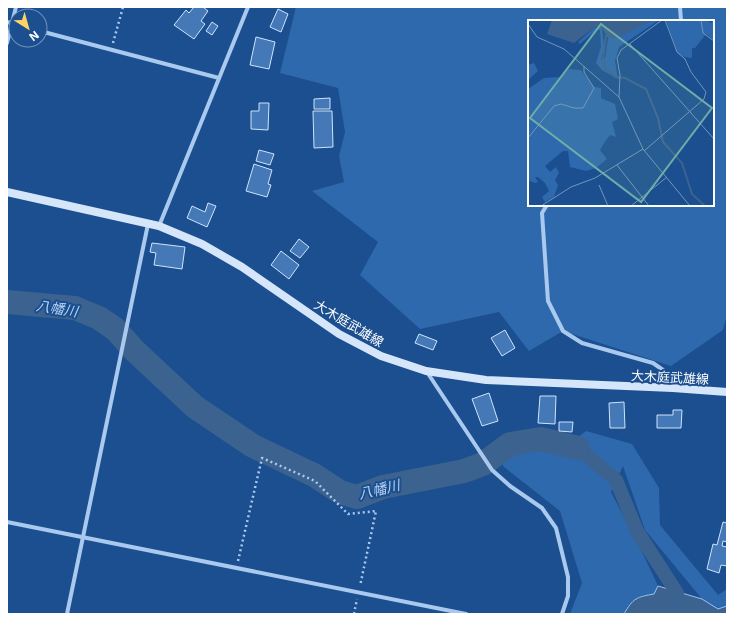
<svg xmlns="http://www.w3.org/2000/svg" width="734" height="621" font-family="Inter,'Noto Sans JP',sans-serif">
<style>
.green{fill:#2e69ad;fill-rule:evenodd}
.water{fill:#3c6290;stroke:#9cc4f0}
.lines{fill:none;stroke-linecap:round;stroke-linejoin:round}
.canal{stroke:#3c6290;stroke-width:14}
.river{stroke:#3c6290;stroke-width:24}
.building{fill:#4478b7;stroke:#cfe3fa}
.path{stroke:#a9c9ee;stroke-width:2.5;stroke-dasharray:2 3;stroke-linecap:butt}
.street{stroke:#a9c9ee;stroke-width:4}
.secondary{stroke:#d6e6fa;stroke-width:8}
.labels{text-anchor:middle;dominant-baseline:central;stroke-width:4;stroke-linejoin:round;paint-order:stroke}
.street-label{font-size:13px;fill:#fff;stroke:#1b4f8f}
.water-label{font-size:14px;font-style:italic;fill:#b5d3f5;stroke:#1b4f8f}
.inset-river{fill:none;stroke:#3c6290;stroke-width:2}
.inset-road{fill:none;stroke:#7695bc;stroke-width:1}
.view{fill:#6fada8;fill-opacity:0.15;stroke:#6fada8;stroke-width:2}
.inset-edge{fill:none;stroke:#fff;stroke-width:2}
</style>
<rect width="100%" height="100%" fill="#1b4f8f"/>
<g class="green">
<path d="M296 7H727V314L723 330 671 366 563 331 529 351 499 312 420 329 360 275 378 242 312 191 344 182 339 156 345 132 338 88 280 73ZM529 21H713V205H529Z"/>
<path d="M586 431 632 444 659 488 660 525 718 595 727 589V606L718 609 702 599 645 530 623 466 611 492 644 556 658 586 654 594C637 597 633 598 624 614H570L582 583 560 511 504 467 490 445 506 433 574 440Z"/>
</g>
<path class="water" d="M658 586 702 599 718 609 727 606V614H624C633 598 637 597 654 594Z"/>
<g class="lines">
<polyline class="canal" points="578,448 616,480 637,531 677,593"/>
<polyline class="river" points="7,302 75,308 99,318 115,329 135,351 195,407 253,446 314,475 340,492 357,497 383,487 464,471 483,464 510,444 541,439 578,448"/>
</g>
<g class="building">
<polygon points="194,7 203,7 208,11 201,21 205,24 194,39 174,25 186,10 189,13"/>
<polygon points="278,9 288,14 281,32 270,27"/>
<polygon points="212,22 218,26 212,35 206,31"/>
<polygon points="256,37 275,42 269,69 250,65"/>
<polygon points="330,98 330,109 314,109 314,99"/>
<polygon points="259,103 269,103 268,130 251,129 251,111 259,111"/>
<polygon points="313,111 332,111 333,147 314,148"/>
<polygon points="259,150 274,154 270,165 256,161"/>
<polygon points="254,164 272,170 268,184 271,185 267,197 246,191"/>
<polygon points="208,203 216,206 207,227 187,218 192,206 205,212"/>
<polygon points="299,239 309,247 300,258 290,251"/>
<polygon points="152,243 185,247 182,269 154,265 156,253 150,252"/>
<polygon points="281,251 299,265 289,279 271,265"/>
<polygon points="505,330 515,348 502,356 491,338"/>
<polygon points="419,334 437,341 433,350 415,343"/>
<polygon points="489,393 498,421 482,426 472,399"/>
<polygon points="540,396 556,396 555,424 538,423"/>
<polygon points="624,402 625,428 610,428 609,403"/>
<polygon points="673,410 682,410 681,428 657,428 657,415 673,415"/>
<polygon points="559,422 573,422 572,432 559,431"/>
<polygon points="723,522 727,523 727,542 723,541 722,546 727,547 727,566 721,565 719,573 707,569 713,544 717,545"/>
</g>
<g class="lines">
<g class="path">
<polyline points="113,43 123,7"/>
<polyline points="238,561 262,458 315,481 348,514 376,511 360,586"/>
<polyline points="354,614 357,599"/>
</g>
<g class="street">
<polyline points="680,7 681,21"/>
<polyline points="7,22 16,24"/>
<polyline points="40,31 219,78"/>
<polyline points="7,43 16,7"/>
<polyline points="547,205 542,213 548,301 563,331 582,343 653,363 663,370 672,387"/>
<polyline points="159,226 248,7"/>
<polyline points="427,372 492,470 510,486 542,508 556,528 568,577 568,596 562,614"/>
<polyline points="7,522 466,614"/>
<polyline points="67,614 148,224"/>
</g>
<polyline class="secondary" points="7,192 159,226 202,244 242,267 339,334 381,356 426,371 486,380 673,388 727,392"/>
</g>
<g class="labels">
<g class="street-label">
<text transform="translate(349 323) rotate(31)">大木庭武雄線</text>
<text transform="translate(670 377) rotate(3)">大木庭武雄線</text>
</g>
<g class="water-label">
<text transform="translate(57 308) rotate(9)">八幡川</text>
<text transform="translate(379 489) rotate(-13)">八幡川</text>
</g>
</g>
<g transform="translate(528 20)">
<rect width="186" height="186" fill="#1b4f8f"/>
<path d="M124 0H131L91 27 87 41 90 59 74 50 68 43 73 27 72 10H68L52 24 50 22 67 7 74 8 76 28 73 40 77 38 80 18ZM138 0H179L183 3 186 0V20L178 14 167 28H164V38L157 37 150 34ZM6 43 10 51 0 60V45ZM41 49 53 50 66 67 73 68V78L87 84 90 99 84 102 88 117 82 115 76 123 72 130 79 139 68 148 58 151 42 147 40 131H35L17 146 22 152 28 147 31 153 27 160 30 165 26 177 17 182 14 177 21 171 17 163 10 157H7L10 162 7 163 0 160V69L16 58 32 57Z" fill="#2e69ad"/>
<path d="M24 0H124L87 19 80 18 74 8 67 7 46 23 19 14Z" fill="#3c6290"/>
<path class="inset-river" d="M77 48 75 39 78 15M77 48 87 57 97 58 118 69 130 98 135 122 154 143 164 174 177 186"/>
<path class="inset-road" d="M173 0 175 13 186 21M0 4 9 17 36 29 91 77 115 129 162 186M101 23 186 119M91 77 92 55 89 38 93 30 134 0M0 118 26 86 33 84 46 88H55L66 68 56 52V46M116 131 176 79 178 72 163 52 157 39 149 32 137 0M89 145 121 186M71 165 80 186M13 186 43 167 67 158 115 129M103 186 139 157"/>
<path class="view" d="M73 4 184 88 113 182 2 98Z"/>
<rect width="186" height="186" class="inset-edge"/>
</g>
<rect width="734" height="621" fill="none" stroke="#ffffff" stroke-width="16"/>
<g transform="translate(28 28) rotate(143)"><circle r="19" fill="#1b4f8f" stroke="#7695bc"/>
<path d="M0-3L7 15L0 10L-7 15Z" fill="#ffd166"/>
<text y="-6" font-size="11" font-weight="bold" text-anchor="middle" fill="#ffffff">N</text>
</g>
</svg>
